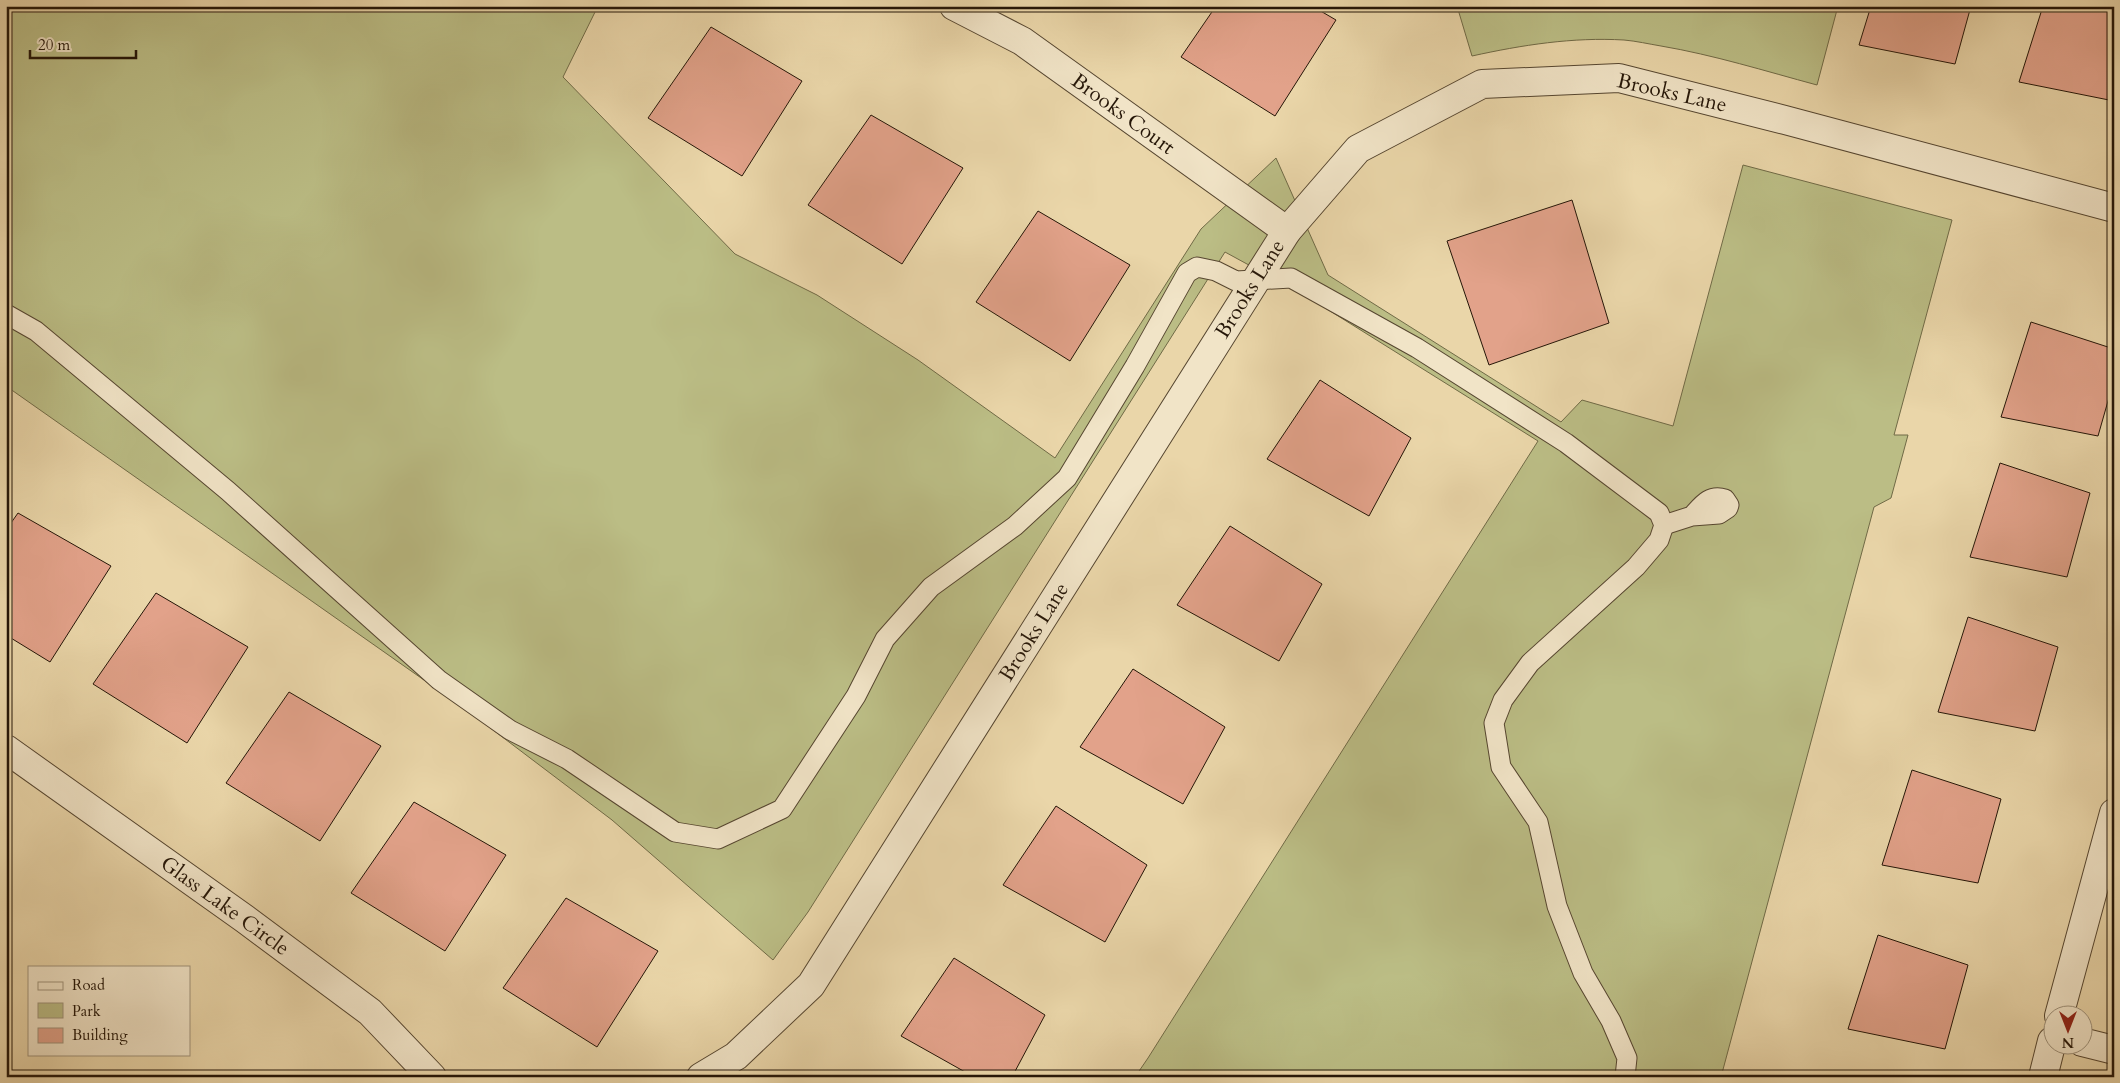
<svg xmlns="http://www.w3.org/2000/svg" width="2120" height="1083" font-family="Cardo,serif">
<style>
.green{fill:#bbbd85;stroke:#706a46}
.building{fill:#e2a28a;stroke:#251608}
.lines{fill:none;stroke-linecap:round;stroke-linejoin:round}
.lane-casing{stroke:#564630;stroke-width:21}
.street-casing{stroke:#564630;stroke-width:30}
.lane{stroke:#f1e4c7;stroke-width:19}
.street{stroke:#f1e4c7;stroke-width:28}
.labels{text-anchor:middle;dominant-baseline:central;stroke-width:4;stroke-linejoin:round;paint-order:stroke}
.street-label{font-size:21px;fill:#251608;stroke:#f1e4c7}
</style>
<rect width="100%" height="100%" fill="#ead6a9"/>
<filter id="stains"><feTurbulence type="fractalNoise" baseFrequency=".004" numOctaves="4"/><feColorMatrix values="0 0 0 0 .2 0 0 0 0 .09 0 0 0 0 .02 0 0 0 .5 -.17"/></filter>
<radialGradient id="worn" r=".72"><stop offset=".6" stop-color="#630" stop-opacity="0"/><stop offset="1" stop-color="#630" stop-opacity=".3"/></radialGradient>
<g class="green">
<polygon points="6,6 598,6 563,77 735,254 817,295 918,360 1055,458 1201,229 1276,158 1328,275 1561,422 1582,400 1673,426 1743,165 1952,220 1894,435 1908,435 1891,498 1874,507 1721,1077 1135,1077 1148,1058 1538,441 1311,299 1225,252 808,912 773,960 612,820 468,711 6,386"/>
<path d="M1457 6H1838L1817 85C1765 71 1714 55 1661 46 1649 44 1636 41 1624 40 1573 37 1522 45 1472 56Z"/>
</g>
<g class="building">
<polygon points="1216,6 1312,6 1336,20 1275,116 1181,57"/>
<polygon points="1871,6 1971,6 1955,64 1859,45"/>
<polygon points="2043,6 2106,6 2114,9 2114,101 2019,82"/>
<polygon points="711,27 802,81 742,176 648,118"/>
<polygon points="871,115 963,168 902,264 808,205"/>
<polygon points="1572,200 1609,323 1489,365 1447,241"/>
<polygon points="1038,211 1130,265 1070,361 976,302"/>
<polygon points="2031,322 2114,349 2114,380 2098,436 2001,417"/>
<polygon points="1320,380 1411,438 1369,516 1267,459"/>
<polygon points="2000,463 2090,493 2067,577 1970,557"/>
<polygon points="18,513 111,566 50,662 6,635 6,530"/>
<polygon points="1230,526 1322,584 1279,661 1177,605"/>
<polygon points="156,593 248,647 187,743 93,684"/>
<polygon points="1968,617 2058,647 2035,731 1938,712"/>
<polygon points="1133,669 1225,727 1183,804 1080,747"/>
<polygon points="289,692 381,746 320,841 226,783"/>
<polygon points="1912,770 2001,799 1978,883 1882,865"/>
<polygon points="414,802 506,855 445,951 351,893"/>
<polygon points="1056,806 1147,865 1105,942 1003,885"/>
<polygon points="566,898 658,951 597,1047 503,988"/>
<polygon points="1878,935 1968,965 1945,1049 1848,1029"/>
<polygon points="954,958 1045,1015 1012,1077 974,1077 901,1036"/>
</g>
<g class="lines">
<defs>
<g id="lane">
<polyline points="6,314 36,331 228,491 439,680 510,730 567,759 675,832 718,839 782,809 856,696 885,639 931,587 1015,526 1067,478 1135,366 1187,273 1197,267 1216,271 1236,281 1291,278 1417,348 1566,443 1659,513 1664,525 1659,540 1636,567 1530,663 1503,700 1494,723 1501,767 1538,822 1557,906 1583,973 1611,1021 1627,1058 1625,1077"/>
<path d="M1664 525 1692 516 1719 514 1728 508 1729 505 1725 499C1709 494 1702 505 1692 516"/>
</g>
<g id="street">
<polyline points="954,6 1022,41 1287,231"/>
<polyline points="6,749 245,919 370,1012 432,1077"/>
<polyline points="2059,1016 2114,813"/>
<polyline points="2082,1042 2114,1050"/>
<polyline points="701,1077 736,1056 811,985 1287,231 1358,149 1482,84 1619,78 1785,120 2114,208"/>
<polyline points="2043,1077 2052,1041"/>
</g>
</defs>
<use href="#lane" class="lane-casing"/>
<use href="#street" class="street-casing"/>
<use href="#lane" class="lane"/>
<use href="#street" class="street"/>
</g>
<g class="labels">
<g class="street-label">
<text transform="translate(1672 93) rotate(13)">Brooks Lane</text>
<text transform="translate(1123 114) rotate(36)">Brooks Court</text>
<text transform="translate(1250 289) rotate(-58)">Brooks Lane</text>
<text transform="translate(1034 632) rotate(-58)">Brooks Lane</text>
<text transform="translate(225 906) rotate(36)">Glass Lake Circle</text>
</g>
</g>
<rect width="2120" height="1083" fill="none" stroke="#ead6a9" stroke-width="25"/>
<rect x="8" y="8" width="2105" height="1068" fill="none" stroke="#251608" stroke-width="2.5"/>
<rect x="12" y="12" width="2095" height="1058" fill="none" stroke="#251608"/>
<rect x="28" y="966" width="162" height="90" fill="#f1e4c7" stroke="#9f927b"/>
<rect x="38" y="982" width="25" height="8" fill="#f1e4c7" stroke="#9f927b"/>
<text x="72" y="990" font-size="15" fill="#251608">Road</text>
<rect x="38" y="1003" width="25" height="15" fill="#bbbd85" stroke="#9f927b"/>
<text x="72" y="1016" font-size="15" fill="#251608">Park</text>
<rect x="38" y="1028" width="25" height="15" fill="#e2a28a" stroke="#9f927b"/>
<text x="72" y="1040" font-size="15" fill="#251608">Building</text>
<g transform="translate(2068 1030) rotate(180)"><circle r="24" fill="#f1e4c7" stroke="#9f927b"/>
<path d="M0-4L9 19L0 12L-9 19Z" fill="#8f2418"/>
<text y="-8" font-size="14" font-weight="bold" text-anchor="middle" fill="#251608">N</text>
</g>
<path d="M30 50v8h106v-8" fill="none" stroke="#251608" stroke-width="2.5"/>
<text x="38" y="50" font-size="15" fill="#251608" stroke="#f1e4c7" stroke-width="4" paint-order="stroke">20 m</text>
<rect width="100%" height="100%" filter="url(#stains)"/>
<rect width="100%" height="100%" fill="url(#worn)"/>
</svg>
